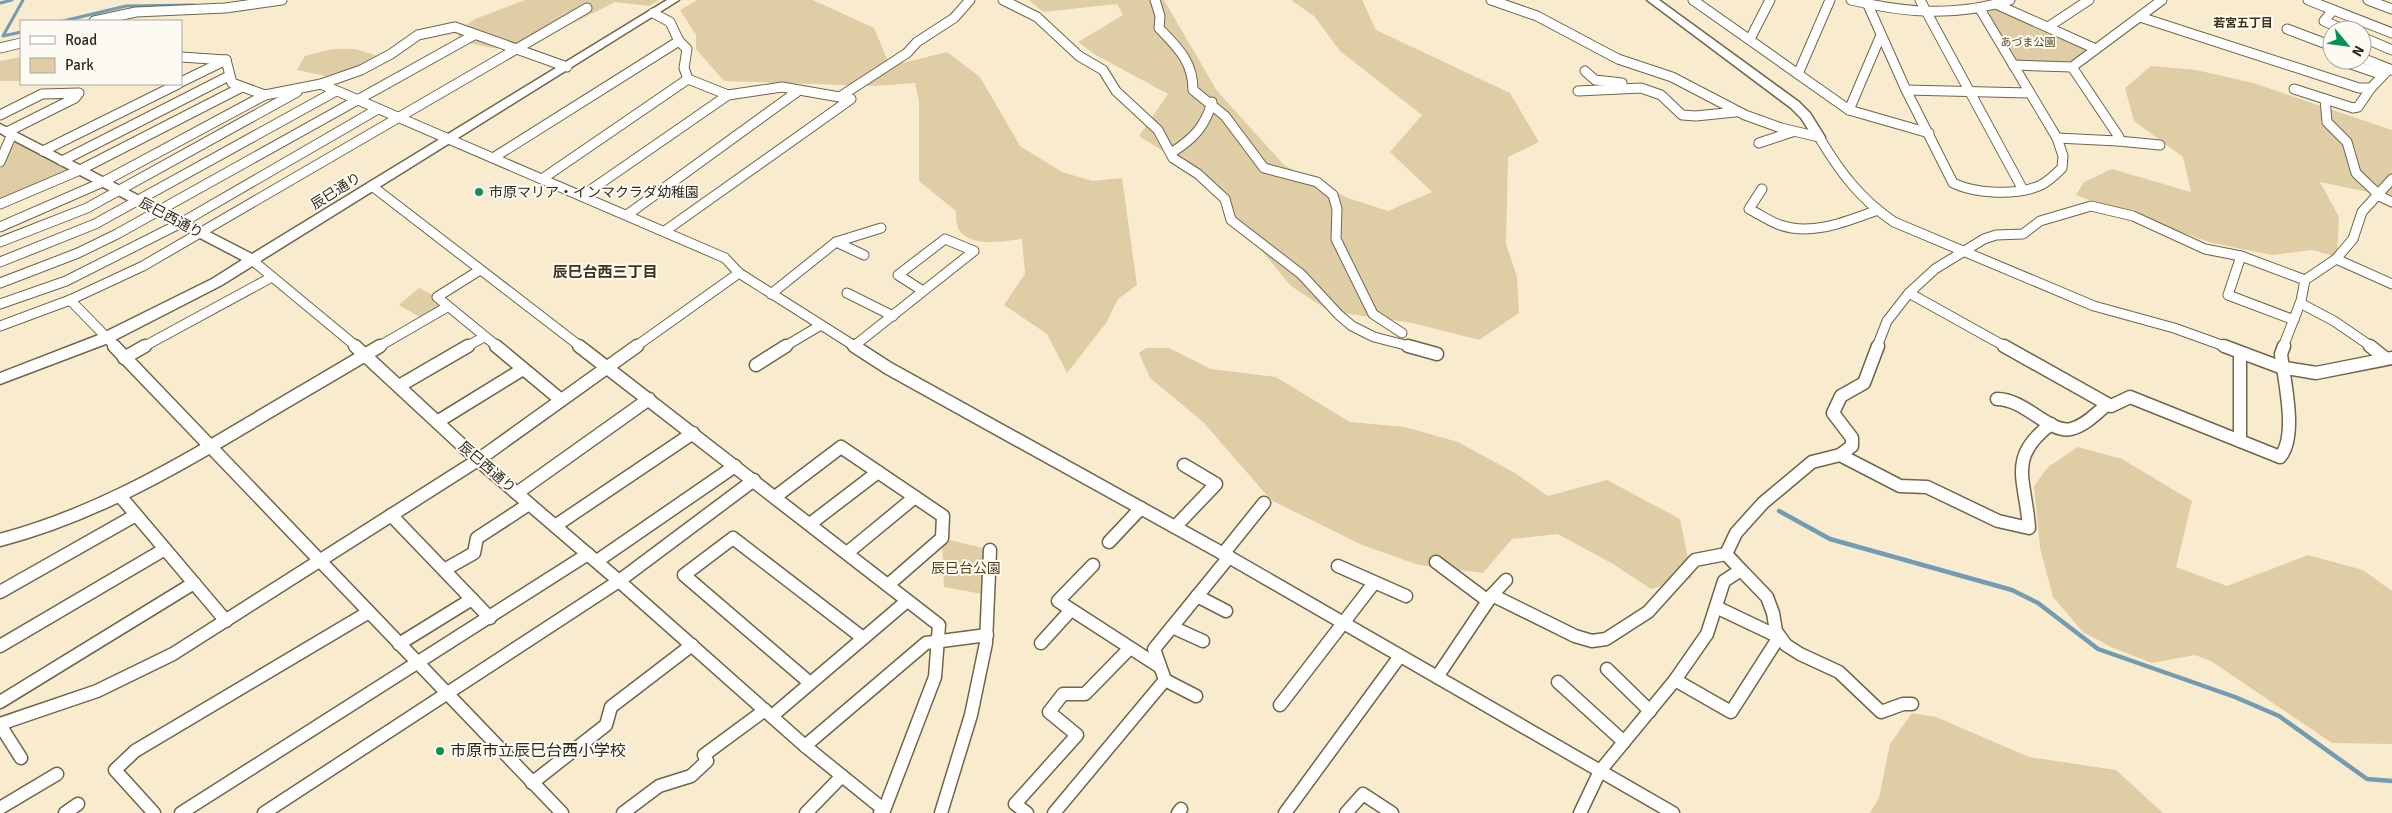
<svg xmlns="http://www.w3.org/2000/svg" width="2392" height="813" font-family="Signika,'Noto Sans JP',sans-serif">
<style>
.green{fill:#dfcda5}
.lines{fill:none;stroke-linecap:round;stroke-linejoin:round}
.stream-far1{stroke:#719cb4;stroke-width:3}
.stream{stroke:#719cb4;stroke-width:4.5}
.minor-far1-casing{stroke:#70654b;stroke-width:11}
.minor-casing{stroke:#70654b;stroke-width:15}
.tertiary-casing{stroke:#70654b;stroke-width:3}
.minor-far1{stroke:#fff;stroke-width:9}
.minor{stroke:#fff;stroke-width:12}
.tertiary{fill:#fff;fill-rule:evenodd}
.poi-dot{fill:#089353;stroke:#fdfaf4;stroke-width:2}
.labels{text-anchor:middle;dominant-baseline:central;stroke-width:4;stroke-linejoin:round;paint-order:stroke}
.far-park-label{font-size:11px;fill:#55420f;stroke:#fdfaf4}
.far-neighbourhood-label{font-size:12px;font-weight:bold;fill:#3e331b;stroke:#fdfaf4}
.street-label{font-size:14px;fill:#2e2a1e;stroke:#fdfaf4}
.poi-label{font-size:14px;fill:#2e2a1e;stroke:#fdfaf4;text-anchor:start}
.park-label{font-size:14px;fill:#55420f;stroke:#fdfaf4}
.neighbourhood-label{font-size:15px;font-weight:bold;fill:#3e331b;stroke:#fdfaf4}
.near-poi-label{font-size:16px;fill:#2e2a1e;stroke:#fdfaf4;text-anchor:start}
</style>
<rect width="100%" height="100%" fill="#f9ecce"/>
<g class="green">
<polygon points="525,0 659,0 649,6 615,2 561,29 512,44 493,48 458,41 458,31 475,19"/>
<path d="M697 0H813L874 28 890 66 947 52 980 77 1020 146 1062 172 1092 181 1122 178 1137 285 1118 299 1106 323 1067 373 1047 334 1004 305 1025 274 1022 239C1003 241 972 248 959 230 956 225 956 217 956 211L919 181V102L915 83 875 86 724 81 696 49V35L680 10Z"/>
<polygon points="1029,0 1164,0 1217,91 1284,165 1348,198 1388,211 1432,192 1390,152 1422,115 1340,51 1314,16 1291,0 1362,0 1376,30 1510,93 1539,142 1508,157 1506,244 1517,277 1519,313 1479,340 1413,323 1329,311 1291,286 1196,172 1139,136 1168,94 1094,54 1078,42 1123,15 1117,4 1043,12"/>
<polygon points="1996,8 2089,50 2069,65 2015,61 1986,13"/>
<polygon points="332,49 355,49 381,57 346,73 325,76 297,70 305,56"/>
<polygon points="21,57 21,81 0,81 0,61"/>
<polygon points="2151,66 2196,70 2253,83 2392,130 2392,197 2320,182 2339,217 2337,257 2312,250 2272,255 2212,243 2076,195 2084,182 2112,169 2191,192 2183,157 2134,121 2125,88"/>
<polygon points="16,142 72,170 0,202 0,170 12,144"/>
<polygon points="419,288 437,297 447,307 425,320 399,305"/>
<polygon points="1146,348 1169,348 1211,369 1276,377 1350,422 1405,427 1458,442 1515,473 1548,496 1607,480 1680,519 1692,578 1651,589 1613,564 1558,534 1512,539 1483,573 1419,565 1362,545 1271,500 1203,422 1150,378 1139,353"/>
<polygon points="2078,447 2122,459 2192,501 2176,567 2227,586 2308,555 2363,570 2392,591 2392,744 2332,743 2211,661 2195,655 2152,663 2113,648 2083,632 2053,597 2040,548 2034,486 2048,467"/>
<polygon points="942,538 990,550 988,595 944,587"/>
<polygon points="1912,713 1936,717 2029,757 2116,770 2163,813 1870,813 1879,798 1890,744"/>
</g>
<g class="lines">
<g class="stream-far1">
<polyline points="0,3 12,0"/>
<polyline points="63,21 126,6 194,5"/>
<polyline points="21,32 3,36 23,0"/>
</g>
<polyline class="stream" points="1779,511 1830,539 2012,590 2038,603 2098,649 2235,697 2279,716 2367,779 2392,781"/>
<defs>
<g id="minor-far1">
<polyline points="1003,0 1037,17 1079,56 1103,70 1116,91 1158,130 1173,158 1198,174 1225,199 1231,220 1301,274 1339,315 1352,326 1374,337 1413,347"/>
<path d="M1155 0 1160 16 1159 28C1177 47 1193 61 1193 90L1225 116 1264 168 1317 182 1333 195 1337 209 1336 239 1373 314 1402 333"/>
<path d="M1491 0 1537 16 1618 59 1672 77 1745 115 1781 128 1819 137C1840 172 1860 199 1894 222L2094 306 2174 328 2227 347"/>
<polyline points="1693,0 1849,110 1929,133"/>
<path d="M1851 0C1905 13 1956 17 2010 0"/>
<polyline points="1920,0 2022,188"/>
<polyline points="2308,0 2392,33"/>
<polyline points="2368,0 2392,9"/>
<path d="M1868 5 1906 90 1953 183C1976 194 2017 196 2041 185 2049 181 2056 174 2062 168L2063 156 2057 138 1980 9"/>
<polyline points="1998,5 2096,49"/>
<polyline points="2333,10 2324,21 2345,30"/>
<polyline points="653,13 670,22 679,41"/>
<polyline points="2140,17 2359,88 2371,88 2389,69 2392,70"/>
<polyline points="94,21 136,12 225,8 282,0"/>
<polyline points="2048,27 2089,0"/>
<polyline points="2287,29 2332,46"/>
<polyline points="2362,37 2392,50"/>
<polyline points="1750,39 1770,0"/>
<polyline points="0,48 21,43"/>
<polyline points="181,57 226,60"/>
<polyline points="2362,58 2392,70"/>
<polyline points="226,60 232,83 265,95 321,84 361,70 391,54 418,35 455,27 567,67"/>
<polyline points="2339,60 2383,75"/>
<polyline points="2013,65 2072,67 2162,0"/>
<polyline points="1585,71 1595,80 1622,83"/>
<polyline points="1798,74 1830,0"/>
<polyline points="181,82 226,60"/>
<polyline points="321,84 725,258 739,273 856,347"/>
<polyline points="2294,89 2353,108 2358,107 2371,88"/>
<polyline points="1906,90 2029,93"/>
<polyline points="1578,91 1641,88 1661,95 1682,115 1696,116 1735,112"/>
<polyline points="841,96 907,53 917,42 954,18 970,0"/>
<polyline points="2325,99 2327,122 2347,142 2356,173 2378,194"/>
<polyline points="1849,110 1881,35"/>
<polyline points="0,115 42,94 79,93 75,98 7,132"/>
<polyline points="2057,138 2118,141 2119,137 2072,67"/>
<polyline points="2118,141 2160,145"/>
<polyline points="1759,143 1792,132"/>
<polyline points="43,151 178,84"/>
<path d="M1171 153C1193 139 1205 127 1212 102"/>
<polyline points="493,158 679,41 687,49 684,68 688,79 728,95"/>
<polyline points="62,161 229,76"/>
<polyline points="0,162 12,134"/>
<polyline points="542,179 688,79"/>
<polyline points="372,186 581,347"/>
<path d="M1762 189 1749 209C1759 214 1769 221 1780 225 1812 236 1845 222 1875 211"/>
<polyline points="2377,195 2392,202"/>
<polyline points="582,196 728,95 782,87 851,99 665,231"/>
<polyline points="0,204 80,170 242,87"/>
<polyline points="627,215 798,91"/>
<polyline points="0,227 103,182 265,95"/>
<polyline points="0,242 87,208 297,92"/>
<polyline points="836,242 864,255"/>
<polyline points="2336,259 2392,284"/>
<polyline points="252,260 357,347"/>
<polyline points="0,262 95,224 336,91"/>
<polyline points="480,270 437,297 498,347"/>
<polyline points="0,283 78,253 117,234 474,35"/>
<polyline points="847,293 893,316"/>
<polyline points="1909,293 2006,347"/>
<polyline points="771,294 836,242 881,228"/>
<polyline points="70,300 116,347"/>
<polyline points="2300,303 2334,321 2372,347"/>
<polyline points="0,304 66,281 181,223 378,109"/>
<polyline points="2294,320 2228,295 2241,256 2305,280"/>
<polyline points="0,326 70,300 143,266 587,8"/>
<polyline points="854,346 974,251 945,239 898,275 923,291"/>
<polyline points="143,347 272,277"/>
<polyline points="378,347 447,307"/>
<polyline points="466,347 484,337"/>
<polyline points="635,347 739,273"/>
<polyline points="784,347 821,325"/>
<polyline points="1877,347 1887,321 1909,293 1935,269 1984,239 1996,235 2023,234 2040,221 2091,206 2133,216 2205,249 2241,256"/>
<polyline points="2283,347 2301,301 2305,280 2336,259 2353,239 2362,212 2392,179"/>
</g>
<g id="minor">
<polyline points="114,346 562,813"/>
<polyline points="355,346 478,460 619,581 805,746 883,809 880,813"/>
<polyline points="496,346 561,400"/>
<polyline points="579,346 939,625 935,677 883,813"/>
<polyline points="854,346 888,368 1229,557 1673,813"/>
<polyline points="1408,346 1437,354"/>
<path d="M2004 346 2111 406 2130 397 2280 457C2298 436 2284 380 2281 354L2284 346"/>
<polyline points="2224,346 2280,367 2316,373 2392,358"/>
<polyline points="2370,346 2385,358"/>
<polyline points="2240,353 2240,441"/>
<polyline points="124,358 145,346"/>
<polyline points="756,365 786,346"/>
<polyline points="399,386 468,346"/>
<path d="M1997 399C2025 399 2050 434 2071 429 2085 426 2096 413 2107 405"/>
<polyline points="437,422 523,369"/>
<path d="M1840 455 1900 486 1927 487 1998 521 2029 528C2026 480 2006 458 2051 424"/>
<polyline points="517,493 649,399"/>
<polyline points="121,497 226,621"/>
<polyline points="775,497 841,447 943,516 942,538 888,585"/>
<polyline points="391,515 490,618"/>
<polyline points="810,524 878,472"/>
<polyline points="555,526 693,433"/>
<polyline points="1175,527 1216,484 1184,465"/>
<path d="M0 540C91 516 170 471 250 423 293 397 337 372 380 346"/>
<polyline points="1109,542 1141,508"/>
<polyline points="847,553 915,497"/>
<polyline points="1223,554 1264,503"/>
<polyline points="597,561 735,466"/>
<polyline points="1436,562 1488,601"/>
<polyline points="1093,565 1058,601 1160,667"/>
<polyline points="1338,566 1406,596"/>
<polyline points="444,570 474,553 477,538 529,504"/>
<polyline points="1741,570 1767,597 1773,613 1776,631 1786,645 1800,654 1839,672 1881,712 1903,704 1912,704"/>
<polyline points="0,592 136,515"/>
<polyline points="1492,595 1575,636 1592,641 1606,639 1648,612 1695,560 1726,554"/>
<polyline points="1197,596 1226,611"/>
<polyline points="1172,627 1203,641"/>
<polyline points="1041,643 1071,610"/>
<polyline points="399,644 472,599"/>
<polyline points="0,646 165,549"/>
<polyline points="1607,669 1650,711"/>
<polyline points="1437,677 1492,595 1506,580"/>
<polyline points="1165,680 1196,696"/>
<polyline points="1675,680 1731,712 1779,637 1716,607"/>
<polyline points="1558,682 1624,742"/>
<polyline points="810,683 684,575 733,538 863,638"/>
<polyline points="0,702 194,583"/>
<polyline points="1280,705 1374,583"/>
<polyline points="772,716 907,601"/>
<polyline points="0,724 97,691 173,654 478,460 637,346"/>
<polyline points="0,725 21,758"/>
<polyline points="805,746 926,643 987,635"/>
<polyline points="532,783 606,725 611,707 692,645"/>
<polyline points="0,808 57,774"/>
<polyline points="65,813 78,804"/>
<polyline points="154,813 115,770 135,751 369,612"/>
<polyline points="181,813 588,554"/>
<polyline points="264,813 619,581 754,480"/>
<polyline points="623,813 659,786 691,776 707,761 704,755 765,710"/>
<polyline points="806,813 842,776"/>
<polyline points="941,813 971,715 986,643 990,550"/>
<polyline points="1027,813 1015,804 1077,735 1049,712 1063,694 1085,694 1130,648"/>
<polyline points="1054,813 1165,680 1154,649 1229,557"/>
<polyline points="1178,813 1181,809"/>
<polyline points="1285,813 1400,656"/>
<polyline points="1346,813 1363,794 1392,813"/>
<polyline points="1580,813 1600,771 1675,680 1707,634 1724,581 1741,570 1726,554 1736,533 1763,503 1812,462 1840,455 1852,446 1852,438 1833,413 1841,396 1864,383 1878,346"/>
</g>
<g id="tertiary">
<polygon points="667,0 679,0 222,285 111,342 0,384 0,373 101,334 212,279 242,260 0,133 0,124 252,254"/>
<polygon points="1647,0 1659,0 1799,102 1810,113 1825,137 1823,140 1815,140 1801,118 1791,108"/>
</g>
</defs>
<use href="#minor-far1" class="minor-far1-casing"/>
<use href="#minor" class="minor-casing"/>
<use href="#tertiary" class="tertiary-casing"/>
<use href="#minor-far1" class="minor-far1"/>
<use href="#minor" class="minor"/>
<use href="#tertiary" class="tertiary"/>
</g>
<g class="poi-dot">
<circle cx="479" cy="192" r="5"/>
<circle cx="440" cy="751" r="5"/>
</g>
<g class="labels">
<g class="far-park-label">
<text x="2028" y="42">あづま公園</text>
</g>
<g class="far-neighbourhood-label">
<text x="2243" y="23">若宮五丁目</text>
</g>
<g class="street-label">
<text transform="translate(336 191) rotate(-32)">辰巳通り</text>
<text transform="translate(171 218) rotate(28)">辰巳西通り</text>
<text transform="translate(487 467) rotate(41)">辰巳西通り</text>
</g>
<g class="poi-label">
<text x="489" y="192">市原マリア・インマクラダ幼稚園</text>
</g>
<g class="park-label">
<text x="966" y="568">辰巳台公園</text>
</g>
<g class="neighbourhood-label">
<text x="605" y="272">辰巳台西三丁目</text>
</g>
<g class="near-poi-label">
<text x="450" y="751">市原市立辰巳台西小学校</text>
</g>
</g>
<rect x="20" y="20" width="162" height="65" fill="#fdfaf4" stroke="#aaa79e"/>
<rect x="30" y="36" width="25" height="8" fill="#ffffff" stroke="#aaa79e"/>
<text x="65" y="45" font-size="15" fill="#2e2a1e">Road</text>
<rect x="30" y="58" width="25" height="15" fill="#dfcda5" stroke="#aaa79e"/>
<text x="65" y="70" font-size="15" fill="#2e2a1e">Park</text>
<g transform="translate(2347 45) rotate(119)"><circle r="24" fill="#fdfaf4" stroke="#aaa79e"/>
<path d="M0-4L9 19L0 12L-9 19Z" fill="#089353"/>
<text y="-8" font-size="14" font-weight="bold" text-anchor="middle" fill="#2e2a1e">N</text>
</g>
</svg>
